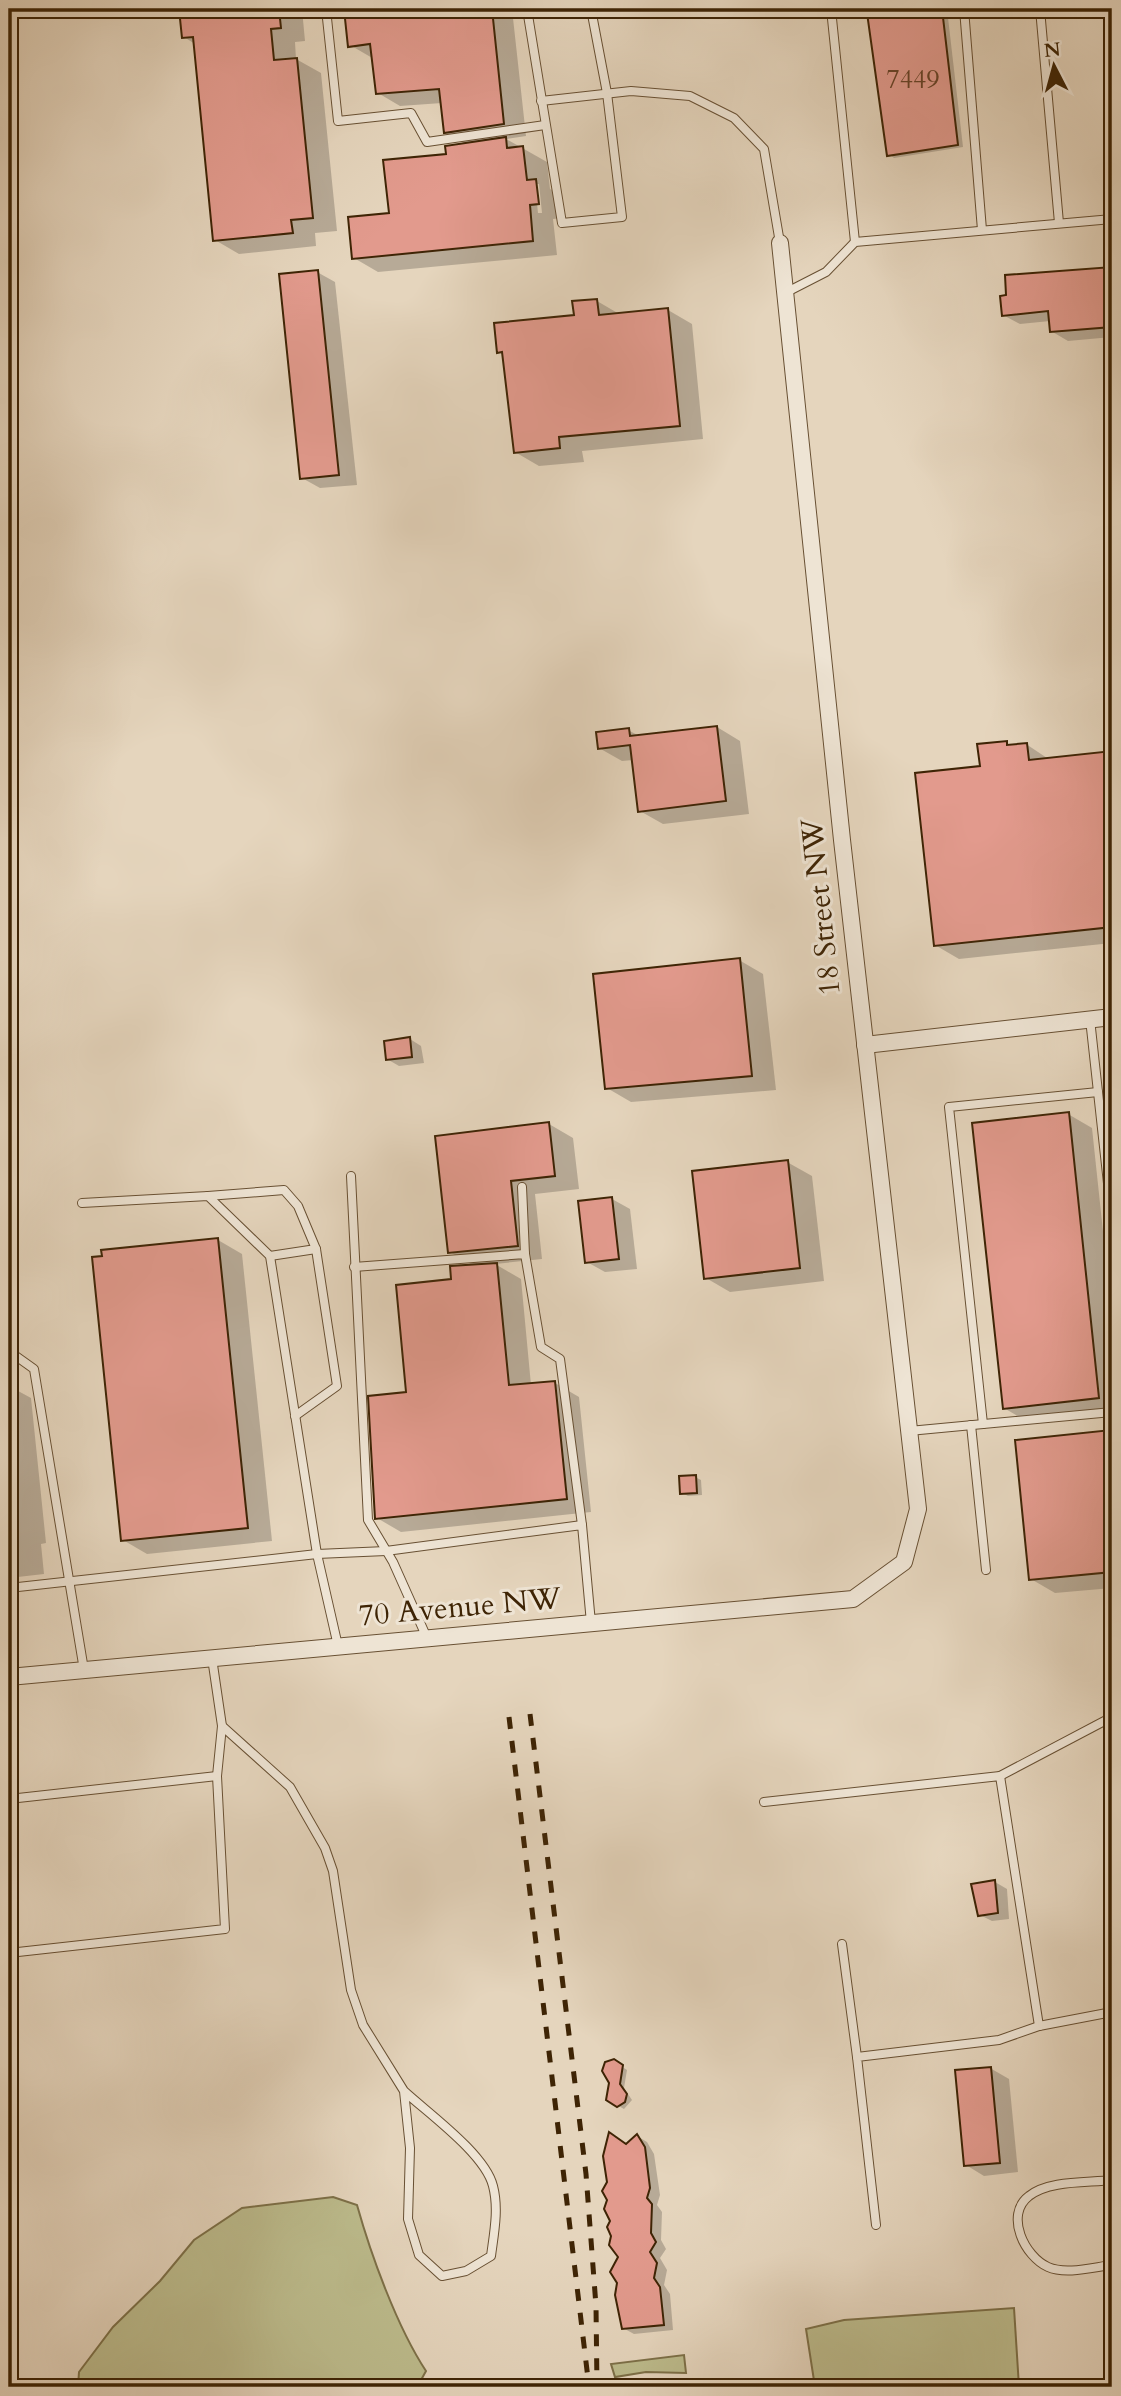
<svg xmlns="http://www.w3.org/2000/svg" width="1121" height="2396" font-family="Cardo,serif">
<style>
.green{fill:#bcbb8c;stroke:#7d7048;stroke-width:2}
.shadow{fill:#0003;fill-rule:evenodd}
.building{fill:#e29a8d;stroke:#3e2405;stroke-width:2}
.lines{fill:none;stroke-linecap:round;stroke-linejoin:round}
.lane-casing{stroke:#685033;stroke-width:10}
.street-casing{stroke:#685033;stroke-width:18}
.lane{stroke:#eee4d4;stroke-width:8}
.street{stroke:#eee4d4;stroke-width:16}
.rail{stroke:#3e2405;stroke-width:5;stroke-dasharray:12 12;stroke-linecap:butt}
.labels{text-anchor:middle;dominant-baseline:central;stroke-width:6;stroke-linejoin:round;paint-order:stroke}
.number-label{font-size:26px;fill:#674227}
.street-label{font-size:30px;fill:#3e2405;stroke:#eee4d4}
</style>
<rect width="100%" height="100%" fill="#e5d5bd"/>
<filter id="stains"><feTurbulence type="fractalNoise" baseFrequency=".00286" numOctaves="4"/><feColorMatrix values="0 0 0 0 .2 0 0 0 0 .09 0 0 0 0 .02 0 0 0 .5 -.17"/></filter>
<radialGradient id="worn" r=".72"><stop offset=".6" stop-color="#630" stop-opacity="0"/><stop offset="1" stop-color="#630" stop-opacity=".3"/></radialGradient>
<g class="green">
<path d="M333 2197 357 2205C371 2255 397 2327 426 2371L421 2380 347 2387H78L79 2372 113 2327 160 2281 194 2240 242 2208Z"/>
<polygon points="1014,2308 1019,2387 815,2387 806,2329 844,2320"/>
<polygon points="684,2355 686,2373 646,2372 615,2377 611,2364"/>
</g>
<g class="shadow">
<polygon points="181,9 302,9 305,41 295,42 296,59 321,73 337,231 315,233 316,246 239,254 215,240 195,44 184,37"/>
<path d="M346 9H512L526 136 506 139 547 162 550 189 560 195 563 218 553 219 557 255 378 272 354 258 390 214 448 156 467 145 445 132 442 103 400 106 378 93 374 59 350 45ZM535 184H539L542 213H538Z"/>
<polygon points="917,9 947,9 963,147 894,158 889,154 869,14"/>
<polygon points="1112,269 1112,337 1068,341 1051,331 1050,321 1020,324 1003,315 1008,297 1006,277"/>
<polygon points="317,272 335,282 357,485 320,488 302,478"/>
<polygon points="597,301 621,315 668,310 692,324 703,439 582,451 584,462 539,466 515,452 504,355 498,352 575,317"/>
<polygon points="717,727 740,741 749,814 663,824 640,811 633,760 622,761 599,748 628,730 641,737"/>
<polygon points="1026,744 1050,760 1112,753 1112,943 959,959 935,945 982,767 979,746"/>
<polygon points="739,960 763,974 776,1090 631,1102 607,1088"/>
<polygon points="410,1039 421,1046 424,1063 399,1066 387,1059"/>
<polygon points="1068,1114 1092,1128 1112,1316 1112,1413 1028,1422 1004,1408"/>
<polygon points="549,1124 573,1138 579,1189 535,1194 542,1259 495,1264 521,1279 531,1385 555,1383 579,1397 591,1512 401,1532 377,1518 408,1394 453,1281 474,1266 450,1252"/>
<polygon points="787,1162 812,1176 824,1281 730,1292 706,1278"/>
<polygon points="612,1199 630,1209 637,1269 605,1272 587,1262"/>
<polygon points="218,1240 242,1254 272,1541 147,1554 123,1540"/>
<polygon points="9,1386 31,1398 46,1543 41,1544 44,1574 9,1578"/>
<polygon points="1111,1432 1112,1588 1055,1593 1031,1579"/>
<polygon points="695,1477 701,1480 702,1495 688,1496 682,1493"/>
<polygon points="995,1882 1007,1889 1009,1919 992,1921 980,1915"/>
<polygon points="613,2061 627,2070 624,2088 632,2100 624,2109 615,2104"/>
<polygon points="990,2068 1009,2079 1018,2172 984,2176 966,2165"/>
<polygon points="637,2136 647,2142 654,2154 660,2195 657,2205 662,2212 661,2240 666,2249 660,2258 667,2270 664,2285 670,2294 673,2330 634,2334 623,2328 620,2256 611,2221 627,2145"/>
</g>
<g class="building">
<polygon points="179,9 279,9 281,28 271,29 274,60 297,58 313,218 291,220 293,233 213,241 193,37 182,38"/>
<polygon points="344,9 492,9 504,124 444,133 439,89 376,94 370,44 348,47"/>
<polygon points="902,9 942,9 958,145 887,156 867,13"/>
<polygon points="506,137 507,148 523,146 527,180 536,179 539,204 530,205 533,241 352,259 348,217 389,213 383,160 446,154 445,146"/>
<polygon points="1112,267 1112,327 1050,332 1048,311 1002,316 1000,296 1006,295 1005,275"/>
<polygon points="318,270 339,475 300,479 279,274"/>
<polygon points="597,299 599,315 668,308 680,426 559,437 560,448 514,453 502,352 497,353 494,323 574,315 572,301"/>
<polygon points="717,726 726,801 638,812 630,745 598,749 596,732 629,728 630,736"/>
<polygon points="1007,741 1007,745 1027,743 1029,760 1112,751 1112,927 934,946 915,773 980,766 977,744"/>
<polygon points="740,958 752,1076 605,1089 593,974"/>
<polygon points="410,1037 412,1057 386,1060 384,1041"/>
<polygon points="1069,1112 1099,1398 1003,1409 972,1123"/>
<polygon points="549,1122 555,1176 511,1181 518,1246 448,1253 435,1136"/>
<polygon points="788,1160 800,1268 704,1279 692,1171"/>
<polygon points="612,1197 619,1259 585,1263 578,1201"/>
<polygon points="218,1238 248,1528 121,1541 92,1257 102,1256 101,1250"/>
<polygon points="497,1263 509,1385 555,1381 567,1499 375,1519 368,1396 406,1392 396,1285 451,1279 450,1266"/>
<polygon points="1111,1430 1112,1572 1029,1580 1015,1440"/>
<polygon points="696,1475 697,1493 680,1494 679,1476"/>
<polygon points="995,1880 998,1913 978,1916 971,1884"/>
<polygon points="614,2059 623,2065 620,2084 627,2094 625,2102 617,2107 606,2100 609,2083 602,2071 605,2062"/>
<polygon points="991,2067 1000,2163 964,2166 955,2070"/>
<polygon points="609,2132 626,2144 637,2134 645,2147 650,2188 647,2198 652,2204 651,2233 656,2242 650,2252 657,2263 654,2278 660,2287 664,2325 622,2329 615,2295 617,2283 610,2272 618,2257 609,2245 611,2236 607,2227 610,2221 604,2209 607,2200 602,2191 607,2182 603,2156"/>
</g>
<g class="lines">
<defs>
<g id="lane">
<polyline points="326,9 338,121 411,113 427,142 545,125"/>
<polyline points="527,9 562,223 622,217 607,93 591,9"/>
<polyline points="831,9 855,242"/>
<polyline points="964,9 982,230"/>
<polyline points="1040,9 1059,223"/>
<polyline points="1111,9 1112,22"/>
<polyline points="541,101 631,91 690,96 734,118 764,149 780,243"/>
<polyline points="785,293 826,272 855,242 1112,219"/>
<polyline points="1090,1019 1112,1220"/>
<polyline points="351,1176 368,1520 393,1562 427,1638"/>
<polyline points="522,1187 525,1254"/>
<polyline points="208,1196 284,1190 298,1206 316,1249 270,1256"/>
<polyline points="82,1203 208,1196 270,1256 317,1554 386,1551 582,1525 591,1623"/>
<polyline points="354,1267 525,1254 541,1347 560,1359 582,1525"/>
<polyline points="9,1355 13,1354 34,1369 84,1670"/>
<polyline points="295,1416 337,1386 316,1249"/>
<polyline points="983,1424 949,1107 1098,1092"/>
<polyline points="971,1425 986,1570"/>
<polyline points="909,1431 1112,1412"/>
<polyline points="9,1588 317,1554 338,1646"/>
<path d="M212 1658 222 1726 290 1787 325 1848 333 1871 351 1990 363 2025 404 2091 410 2148 408 2219 419 2255 442 2276 466 2271 491 2256C494 2233 499 2209 493 2186 485 2154 429 2114 404 2091"/>
<polyline points="1000,1776 1112,1717"/>
<polyline points="9,1799 217,1776"/>
<polyline points="764,1802 1000,1776 1039,2026"/>
<polyline points="842,1944 857,2057"/>
<polyline points="9,1953 225,1929 217,1776 222,1726"/>
<path d="M1112 2180C1087 2183 1049 2180 1029 2196 1004 2215 1025 2257 1048 2267 1066 2275 1094 2267 1112 2265"/>
<polyline points="876,2225 857,2057 999,2040 1039,2026 1112,2012"/>
</g>
<g id="street">
<polyline points="865,1045 1112,1017"/>
<polyline points="9,1677 853,1599 904,1562 918,1509 842,840 780,243"/>
</g>
</defs>
<use href="#lane" class="lane-casing"/>
<use href="#street" class="street-casing"/>
<use href="#lane" class="lane"/>
<use href="#street" class="street"/>
<g class="rail">
<polyline points="530,1714 586,2174 596,2306 597,2387"/>
<polyline points="509,1717 589,2387"/>
</g>
</g>
<g class="labels">
<g class="number-label">
<text x="913" y="79">7449</text>
</g>
<g class="street-label">
<text transform="translate(821 907) rotate(-96)">18 Street NW</text>
<text transform="translate(460 1607) rotate(-5)">70 Avenue NW</text>
</g>
</g>
<rect width="1121" height="2396" fill="none" stroke="#e5d5bd" stroke-width="35"/>
<rect x="10" y="10" width="1100" height="2375" fill="none" stroke="#3e2405" stroke-width="3.5"/>
<rect x="18" y="18" width="1086" height="2361" fill="none" stroke="#3e2405" stroke-width="2"/>
<g transform="translate(1054 66) rotate(354)" stroke="#eee4d4" stroke-width="5" paint-order="stroke">
<path d="M0-5L12 26L0 18L-12 26Z" fill="#3e2405"/>
<text y="-10" font-size="19" font-weight="bold" text-anchor="middle" fill="#3e2405">N</text>
</g>
<rect width="100%" height="100%" filter="url(#stains)"/>
<rect width="100%" height="100%" fill="url(#worn)"/>
</svg>
